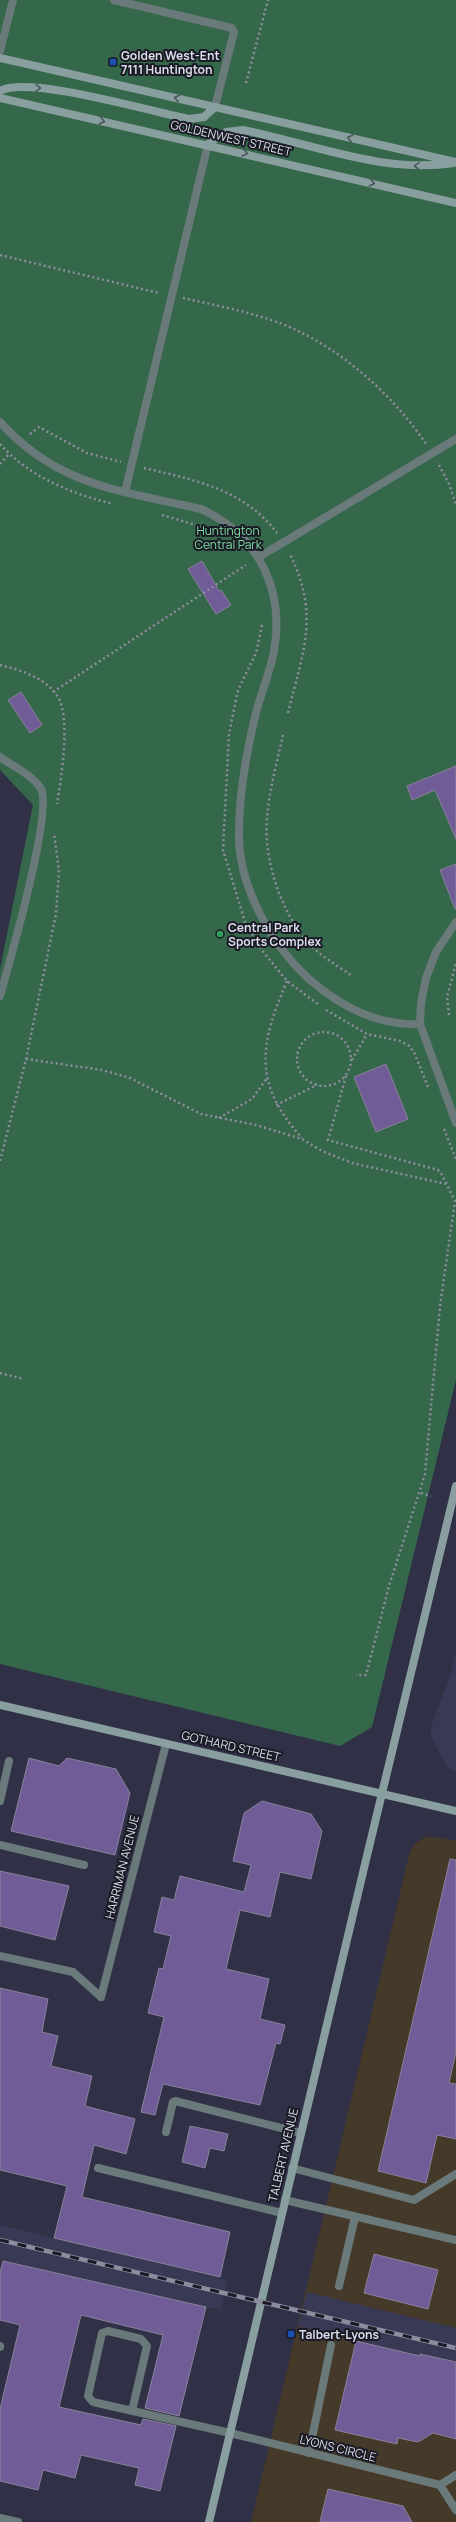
<svg xmlns="http://www.w3.org/2000/svg" width="456" height="2522" font-family="Manrope,sans-serif">
<style>
.commercial{fill:#45392a}
.built{fill:#383a55}
.green{fill:#35674a}
.building{fill:#705c97;stroke:#89829a}
.lines{fill:none;stroke-linecap:round;stroke-linejoin:round}
.path{stroke:#8d8ea0;stroke-width:2.5;stroke-dasharray:2 3;stroke-linecap:butt}
.lane{stroke:#6a7979;stroke-width:8}
.street{stroke:#6a7979;stroke-width:8}
.secondary{stroke:#899f9f;stroke-width:8}
.rail-casing{stroke:#8b8c9e;stroke-width:4.5}
.rail{stroke:#191a24;stroke-width:3;stroke-dasharray:9;stroke-linecap:butt}
.oneway{stroke:#4b565b}
.transit-dot{fill:#1a4fb4;stroke:#191a24;stroke-width:1.5}
.leisure-dot{fill:#2e9e5b;stroke:#191a24;stroke-width:1.5}
.labels{text-anchor:middle;dominant-baseline:central;stroke-width:4;stroke-linejoin:round;paint-order:stroke}
.poi-label{font-size:12px;font-weight:bold;fill:#dbddeb;stroke:#191a24;text-anchor:start}
.street-label{font-size:12px;fill:#dbddeb;stroke:#191a24}
.park-label{font-size:12px;fill:#7edea5;stroke:#191a24}
</style>
<rect width="100%" height="100%" fill="#303147"/>
<polygon class="commercial" points="425,1837 436,1837 456,1841 456,2522 251,2522 410,1851 416,1843"/>
<g class="built">
<polygon points="456,1653 456,1772 447,1767 431,1737 431,1727 451,1674"/>
<polygon points="0,2225 228,2280 221,2310 0,2260"/>
<polygon points="307,2292 456,2328 456,2362 421,2354 420,2356 298,2326"/>
</g>
<polygon class="green" points="0,0 456,0 456,1380 372,1727 340,1746 0,1664 0,969 33,805 0,770"/>
<g class="building">
<polygon points="202,561 219,591 221,590 231,605 216,614 188,569"/>
<polygon points="21,692 42,725 30,733 8,700"/>
<polygon points="456,766 456,839 435,790 412,800 407,786"/>
<polygon points="456,864 456,909 455,909 440,870"/>
<polygon points="386,1064 408,1119 376,1132 354,1077"/>
<polygon points="29,1758 59,1766 67,1758 116,1769 130,1793 115,1855 11,1831"/>
<polygon points="262,1801 311,1814 322,1831 311,1879 280,1872 270,1917 240,1910 226,1969 269,1979 260,2019 285,2025 280,2044 276,2043 260,2105 163,2084 155,2115 141,2112 164,2017 148,2013 159,1968 163,1969 171,1936 154,1932 162,1897 174,1900 180,1876 244,1892 251,1865 233,1861 244,1813"/>
<polygon points="450,1859 456,1860 456,2052 449,2083 456,2084 456,2139 437,2135 426,2183 378,2171"/>
<polygon points="0,1871 69,1886 55,1940 0,1926"/>
<polygon points="0,1988 48,1999 42,2032 58,2036 51,2066 92,2076 85,2106 135,2119 126,2154 94,2145 82,2197 230,2232 220,2277 54,2238 67,2186 0,2170"/>
<polygon points="190,2126 228,2134 224,2151 210,2148 205,2168 182,2162"/>
<polygon points="374,2254 438,2270 428,2309 364,2293"/>
<polygon points="3,2261 206,2307 179,2416 145,2408 163,2335 81,2315 59,2407 141,2425 143,2419 176,2426 160,2491 135,2485 139,2468 81,2455 75,2478 43,2470 38,2490 0,2481 0,2409 20,2325 0,2320 0,2272"/>
<polygon points="356,2341 420,2356 420,2354 456,2362 456,2439 433,2433 418,2442 398,2438 397,2444 335,2430"/>
<polygon points="328,2489 403,2506 412,2522 320,2522"/>
</g>
<g class="lines">
<g class="path">
<polyline points="246,83 268,0"/>
<polyline points="0,255 159,293"/>
<path d="M183 298C214 305 246 311 277 322 335 343 392 393 426 444"/>
<polyline points="30,434 39,427 87,453 121,462"/>
<path d="M0 444C28 476 72 494 113 504"/>
<polyline points="0,464 9,454"/>
<polyline points="439,465 450,486 456,505"/>
<path d="M144 468C194 480 244 489 277 533"/>
<polyline points="162,515 206,528"/>
<polyline points="262,625 256,653 238,690 229,734 223,850 245,922 261,949 287,981 319,1005"/>
<path d="M0 665C21 670 46 678 58 697 71 719 61 779 57 804"/>
<polyline points="53,692 246,565"/>
<path d="M288 713C303 651 320 616 290 554"/>
<path d="M283 735C277 762 269 790 267 819 263 861 283 920 315 949 325 959 340 967 352 976"/>
<path d="M287 981C260 1044 252 1083 302 1138"/>
<polyline points="326,1010 367,1034 400,1041 408,1045 414,1052 428,1087"/>
<polyline points="449,1015 447,997 456,963"/>
<circle cx="324" cy="1059" r="27"/>
<polyline points="26,1059 102,1070 130,1078 201,1114 256,1125 302,1139 322,1151 352,1163 446,1184"/>
<polyline points="352,1060 367,1034"/>
<polyline points="346,1076 328,1140 438,1170 441,1173 455,1201 440,1306 425,1474 389,1586 366,1675 356,1675"/>
<polyline points="276,1105 317,1085"/>
<polyline points="219,1118 252,1099 267,1078"/>
<polyline points="444,1129 456,1159"/>
<polyline points="0,1161 26,1059 56,914 59,871 54,833"/>
<polyline points="0,1373 24,1379"/>
<polyline points="421,1493 431,1496"/>
</g>
<g class="lane">
<polyline points="114,0 232,28 234,32 215,107"/>
<polyline points="0,51 13,0"/>
<path d="M0 422C57 486 122 491 201 509 258 535 285 589 274 651 270 673 260 695 255 717 246 755 239 793 239 833 238 886 271 944 309 979 341 1007 377 1026 420 1024"/>
<polyline points="125,492 208,144"/>
<polyline points="259,557 456,439"/>
<path d="M0 757C12 766 33 775 41 789 53 813 9 964 0 996"/>
<polyline points="456,922 436,952 426,978 421,1003 420,1024 456,1123"/>
<polyline points="0,1801 9,1761"/>
<polyline points="0,1845 84,1865"/>
<polyline points="0,1956 73,1972 101,1997"/>
<polyline points="166,2132 173,2102 175,2101 301,2133"/>
<polyline points="98,2168 282,2213"/>
<polyline points="292,2168 414,2200 456,2174"/>
<polyline points="285,2200 456,2240"/>
<polyline points="339,2286 355,2217"/>
<polyline points="0,2346 0,2347"/>
<polyline points="132,2411 147,2346 141,2339 108,2331 102,2333 88,2396 93,2402 230,2433"/>
<polyline points="309,2453 331,2345"/>
<polyline points="456,2475 440,2485 456,2510"/>
</g>
<g class="street">
<polyline points="101,1997 166,1744"/>
<polyline points="230,2433 440,2485"/>
<polyline points="0,2518 18,2522"/>
</g>
<g class="secondary">
<polyline points="0,58 456,162"/>
<path d="M0 91C28 75 152 112 189 119L204 117 215 107"/>
<polyline points="0,98 456,203"/>
<path d="M208 144 226 132 243 130C313 144 383 174 454 163"/>
<polyline points="0,1705 456,1811"/>
<path d="M209 2522C291 2176 372 1831 456 1486"/>
</g>
<defs>
<polyline id="rail" points="0,2240 456,2348"/>
</defs>
<use href="#rail" class="rail-casing"/>
<use href="#rail" class="rail"/>
</g>
<defs><path id="oneway-chevron" d="M-2-3.5L2.5 0L-2 3.5" fill="none" stroke-width="1.6" stroke-linecap="round" stroke-linejoin="round"/></defs>
<g class="oneway">
<use href="#oneway-chevron" transform="translate(38 88) rotate(4)"/>
<use href="#oneway-chevron" transform="translate(177 98) rotate(-167)"/>
<use href="#oneway-chevron" transform="translate(102 121) rotate(12)"/>
<use href="#oneway-chevron" transform="translate(350 138) rotate(-167)"/>
<use href="#oneway-chevron" transform="translate(245 153) rotate(13)"/>
<use href="#oneway-chevron" transform="translate(417 166) rotate(-178)"/>
<use href="#oneway-chevron" transform="translate(372 183) rotate(13)"/>
</g>
<g class="transit-dot">
<rect x="109" y="58" width="8" height="8" rx="2"/>
<rect x="287" y="2330" width="8" height="8" rx="2"/>
</g>
<circle class="leisure-dot" cx="220" cy="934" r="4"/>
<g class="labels">
<g class="poi-label">
<text x="121" y="55">Golden West-Ent<tspan x="121" dy="14">7111 Huntington</tspan></text>
<text x="228" y="927">Central Park<tspan x="228" dy="14">Sports Complex</tspan></text>
<text x="299" y="2334">Talbert-Lyons</text>
</g>
<g class="street-label">
<text transform="translate(231 138) rotate(13)">GOLDENWEST STREET</text>
<text transform="translate(231 1746) rotate(13)">GOTHARD STREET</text>
<text transform="translate(122 1867) rotate(-76)">HARRIMAN AVENUE</text>
<text transform="translate(283 2155) rotate(-77)">TALBERT AVENUE</text>
<text transform="translate(338 2448) rotate(14)">LYONS CIRCLE</text>
</g>
<g class="park-label">
<text x="228" y="530">Huntington<tspan x="228" dy="14">Central Park</tspan></text>
</g>
</g>
</svg>
